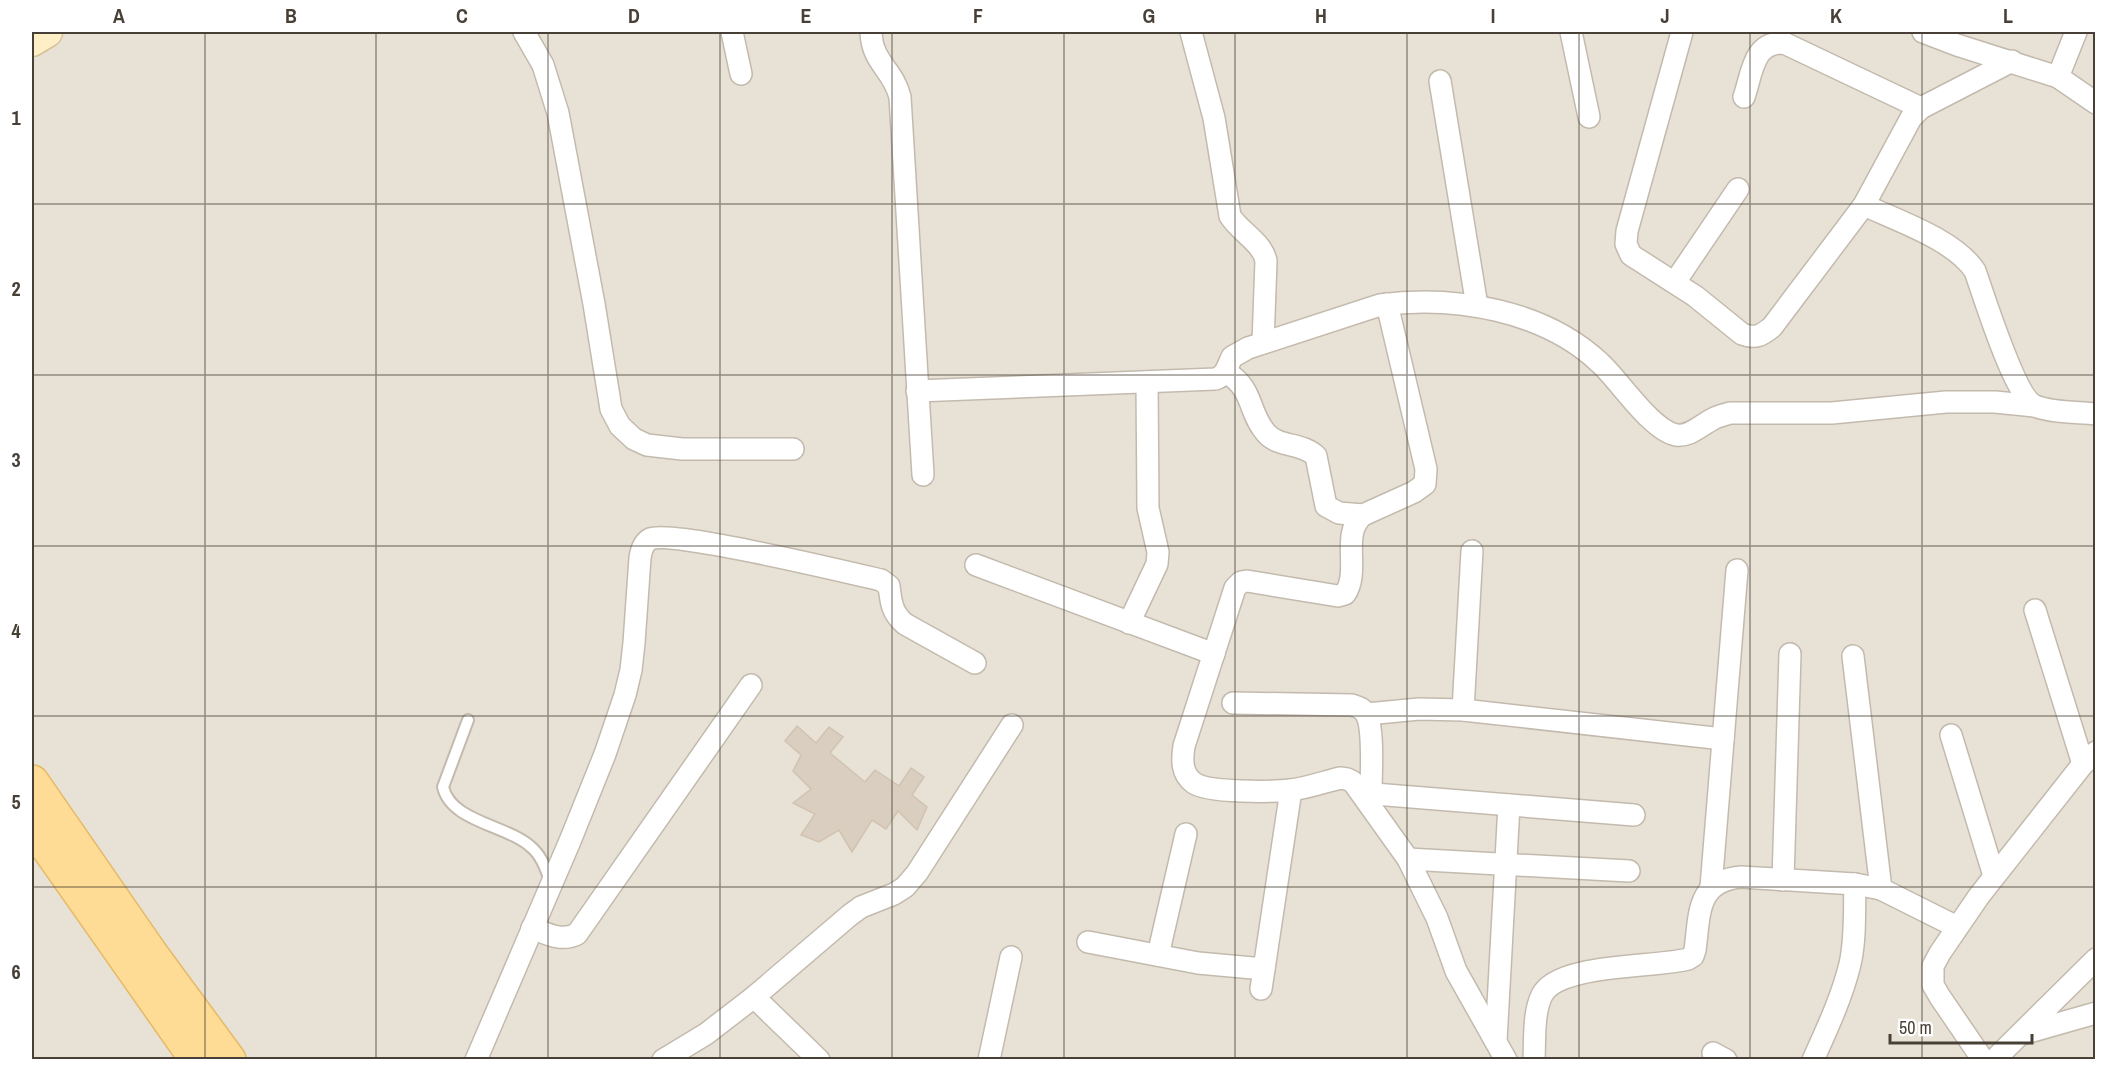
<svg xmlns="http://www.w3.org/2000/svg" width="2127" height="1091" font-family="'Archivo Narrow',sans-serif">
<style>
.residential{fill:#e8e2d6}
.building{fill:#d9cec0;stroke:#d1c3b0;stroke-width:1.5}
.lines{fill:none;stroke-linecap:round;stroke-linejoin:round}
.lane-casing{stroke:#c3baad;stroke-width:14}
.street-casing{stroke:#c3baad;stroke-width:24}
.secondary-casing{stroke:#d5c298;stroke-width:33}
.primary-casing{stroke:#e5b965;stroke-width:36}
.lane{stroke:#fff;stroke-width:10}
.street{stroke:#fff;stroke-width:21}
.secondary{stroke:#ffefc7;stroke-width:30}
.primary{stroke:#ffdc96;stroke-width:33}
.grid{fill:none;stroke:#484037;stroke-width:1.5;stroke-opacity:0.55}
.neatline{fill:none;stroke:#484037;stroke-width:2}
.grid-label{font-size:20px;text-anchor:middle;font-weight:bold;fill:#484037}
</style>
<rect width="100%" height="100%" fill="#f4f0e8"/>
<rect class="residential" x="32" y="32" width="2063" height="1027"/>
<polygon class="building" points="797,726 816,743 829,727 843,737 830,753 865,782 875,770 899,786 911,768 924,777 912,795 927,807 917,830 898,811 886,829 872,820 852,852 839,830 819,842 801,835 815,814 793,803 811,789 793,771 801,755 785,741"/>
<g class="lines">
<defs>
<path id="lane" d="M468 720 443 787C451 822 507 825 531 847 542 856 546 870 551 883"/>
<g id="street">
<polyline points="524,32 543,65 558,113 594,304 611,409 620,426 634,439 647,445 682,449 793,449"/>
<polyline points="732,32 741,74"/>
<path d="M871 32C872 63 893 69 900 97L923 475"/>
<path d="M1191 32 1214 118 1230 216C1240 232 1263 243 1266 261L1263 343"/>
<polyline points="1571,32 1589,117"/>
<path d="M1682 32 1627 231 1626 244 1631 255 1695 296 1742 334C1755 339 1761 336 1772 327L1864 205 1911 118 1921 108 2012 61"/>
<polyline points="1923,32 1957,45 2058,77 2096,103"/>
<polyline points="2058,77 2076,32"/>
<polyline points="1440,81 1477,306"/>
<path d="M1744 97C1752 74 1753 41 1784 43L1921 108"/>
<path d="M1864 205C1898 221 1955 240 1975 271 1984 296 2015 397 2035 406 2053 413 2077 412 2096 414"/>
<polyline points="1675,282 1738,189"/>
<path d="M1387 304 1426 469 1425 484 1414 492 1363 515C1340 534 1361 570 1345 594L1338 596 1247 581 1241 582 1235 588 1184 746C1182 759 1181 774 1194 783 1208 793 1273 792 1291 790 1307 788 1324 782 1340 778L1347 779 1353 782 1408 859 1437 918 1456 971 1506 1060"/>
<path d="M1226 372C1255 390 1247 411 1266 433 1279 448 1301 442 1316 456L1326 506 1339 513 1363 515"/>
<path d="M917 391 1215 379C1226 376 1227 367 1232 357L1248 348 1380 305C1454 295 1544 310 1600 363 1619 380 1651 430 1676 435 1690 437 1701 425 1713 419 1718 416 1724 415 1730 413H1832L1946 402H1995L2035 406"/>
<polyline points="976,565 1214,654"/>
<polyline points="2035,610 2083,764"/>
<polyline points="1129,623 1157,564 1158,552 1148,508 1147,382"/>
<polyline points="1853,656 1881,889"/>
<path d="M1233 703 1352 705C1359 707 1364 709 1367 716 1374 731 1371 775 1371 794"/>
<polyline points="1463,710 1472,551"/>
<polyline points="1367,714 1419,709 1463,710 1723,739"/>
<polyline points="1951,735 1994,876"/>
<polyline points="1362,793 1634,815"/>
<polyline points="1408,859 1629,871"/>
<polyline points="1783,880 1790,654"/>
<polyline points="1711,887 1737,570"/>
<path d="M532 928C548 934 561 942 577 934L751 685"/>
<polyline points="1088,942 1198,963 1264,969"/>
<polyline points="1158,955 1186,834"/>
<polyline points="1261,989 1291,790"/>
<polyline points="754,997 819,1060"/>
<polyline points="2022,1034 2096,1013"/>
<polyline points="1496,1041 1509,805"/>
<polyline points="1713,1053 1726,1060"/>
<path d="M476 1060 570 841 605 754 625 695 631 670 634 643 640 558C641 551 643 543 650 539 667 529 851 573 881 580L889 586C891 603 892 613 905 624L975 663"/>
<polyline points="663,1060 706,1034 754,997 850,915 861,907 894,894 905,887 917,873 1012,725"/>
<polyline points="989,1060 1011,957"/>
<path d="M1534 1060C1535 1040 1533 1013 1542 995 1558 963 1655 968 1688 959L1693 956 1695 950C1700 914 1696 881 1741 877L1855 884 1881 889 1957 927"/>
<path d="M1813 1060C1827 1029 1842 997 1850 964 1856 938 1854 910 1855 884"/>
<polyline points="1983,1060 1940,997 1933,985 1933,966 1940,953 1979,896 2083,764 2096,752"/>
<polyline points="1994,1060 2096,959"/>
</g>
<polyline id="secondary" points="32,41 47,32"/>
<g id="primary">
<polyline points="32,782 151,954 229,1060"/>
<polyline points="32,825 197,1060"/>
</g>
</defs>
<use href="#lane" class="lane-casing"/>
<use href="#street" class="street-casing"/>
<use href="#secondary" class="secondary-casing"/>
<use href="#primary" class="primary-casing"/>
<use href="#lane" class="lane"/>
<use href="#street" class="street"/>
<use href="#secondary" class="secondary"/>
<use href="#primary" class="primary"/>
</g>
<path class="grid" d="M205 32V1060M376 32V1060M548 32V1060M720 32V1060M892 32V1060M1064 32V1060M1235 32V1060M1407 32V1060M1579 32V1060M1750 32V1060M1922 32V1060M32 204H2096M32 375H2096M32 546H2096M32 716H2096M32 887H2096"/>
<rect width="2127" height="1091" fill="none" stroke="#ffffff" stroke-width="66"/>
<path d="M1890 1034v9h142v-9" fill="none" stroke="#484037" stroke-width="3"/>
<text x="1899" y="1034" font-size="18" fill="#484037" stroke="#ffffff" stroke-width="4.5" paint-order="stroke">50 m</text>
<rect x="33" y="33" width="2061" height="1025" class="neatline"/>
<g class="grid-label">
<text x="119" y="23">A</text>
<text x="291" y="23">B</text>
<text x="462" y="23">C</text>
<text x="634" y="23">D</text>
<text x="806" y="23">E</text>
<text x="978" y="23">F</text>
<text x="1149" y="23">G</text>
<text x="1321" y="23">H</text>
<text x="1493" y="23">I</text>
<text x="1665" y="23">J</text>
<text x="1836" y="23">K</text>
<text x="2008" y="23">L</text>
<text x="16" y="125">1</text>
<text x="16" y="296">2</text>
<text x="16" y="467">3</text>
<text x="16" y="638">4</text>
<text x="16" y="809">5</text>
<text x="16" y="979">6</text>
</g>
</svg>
